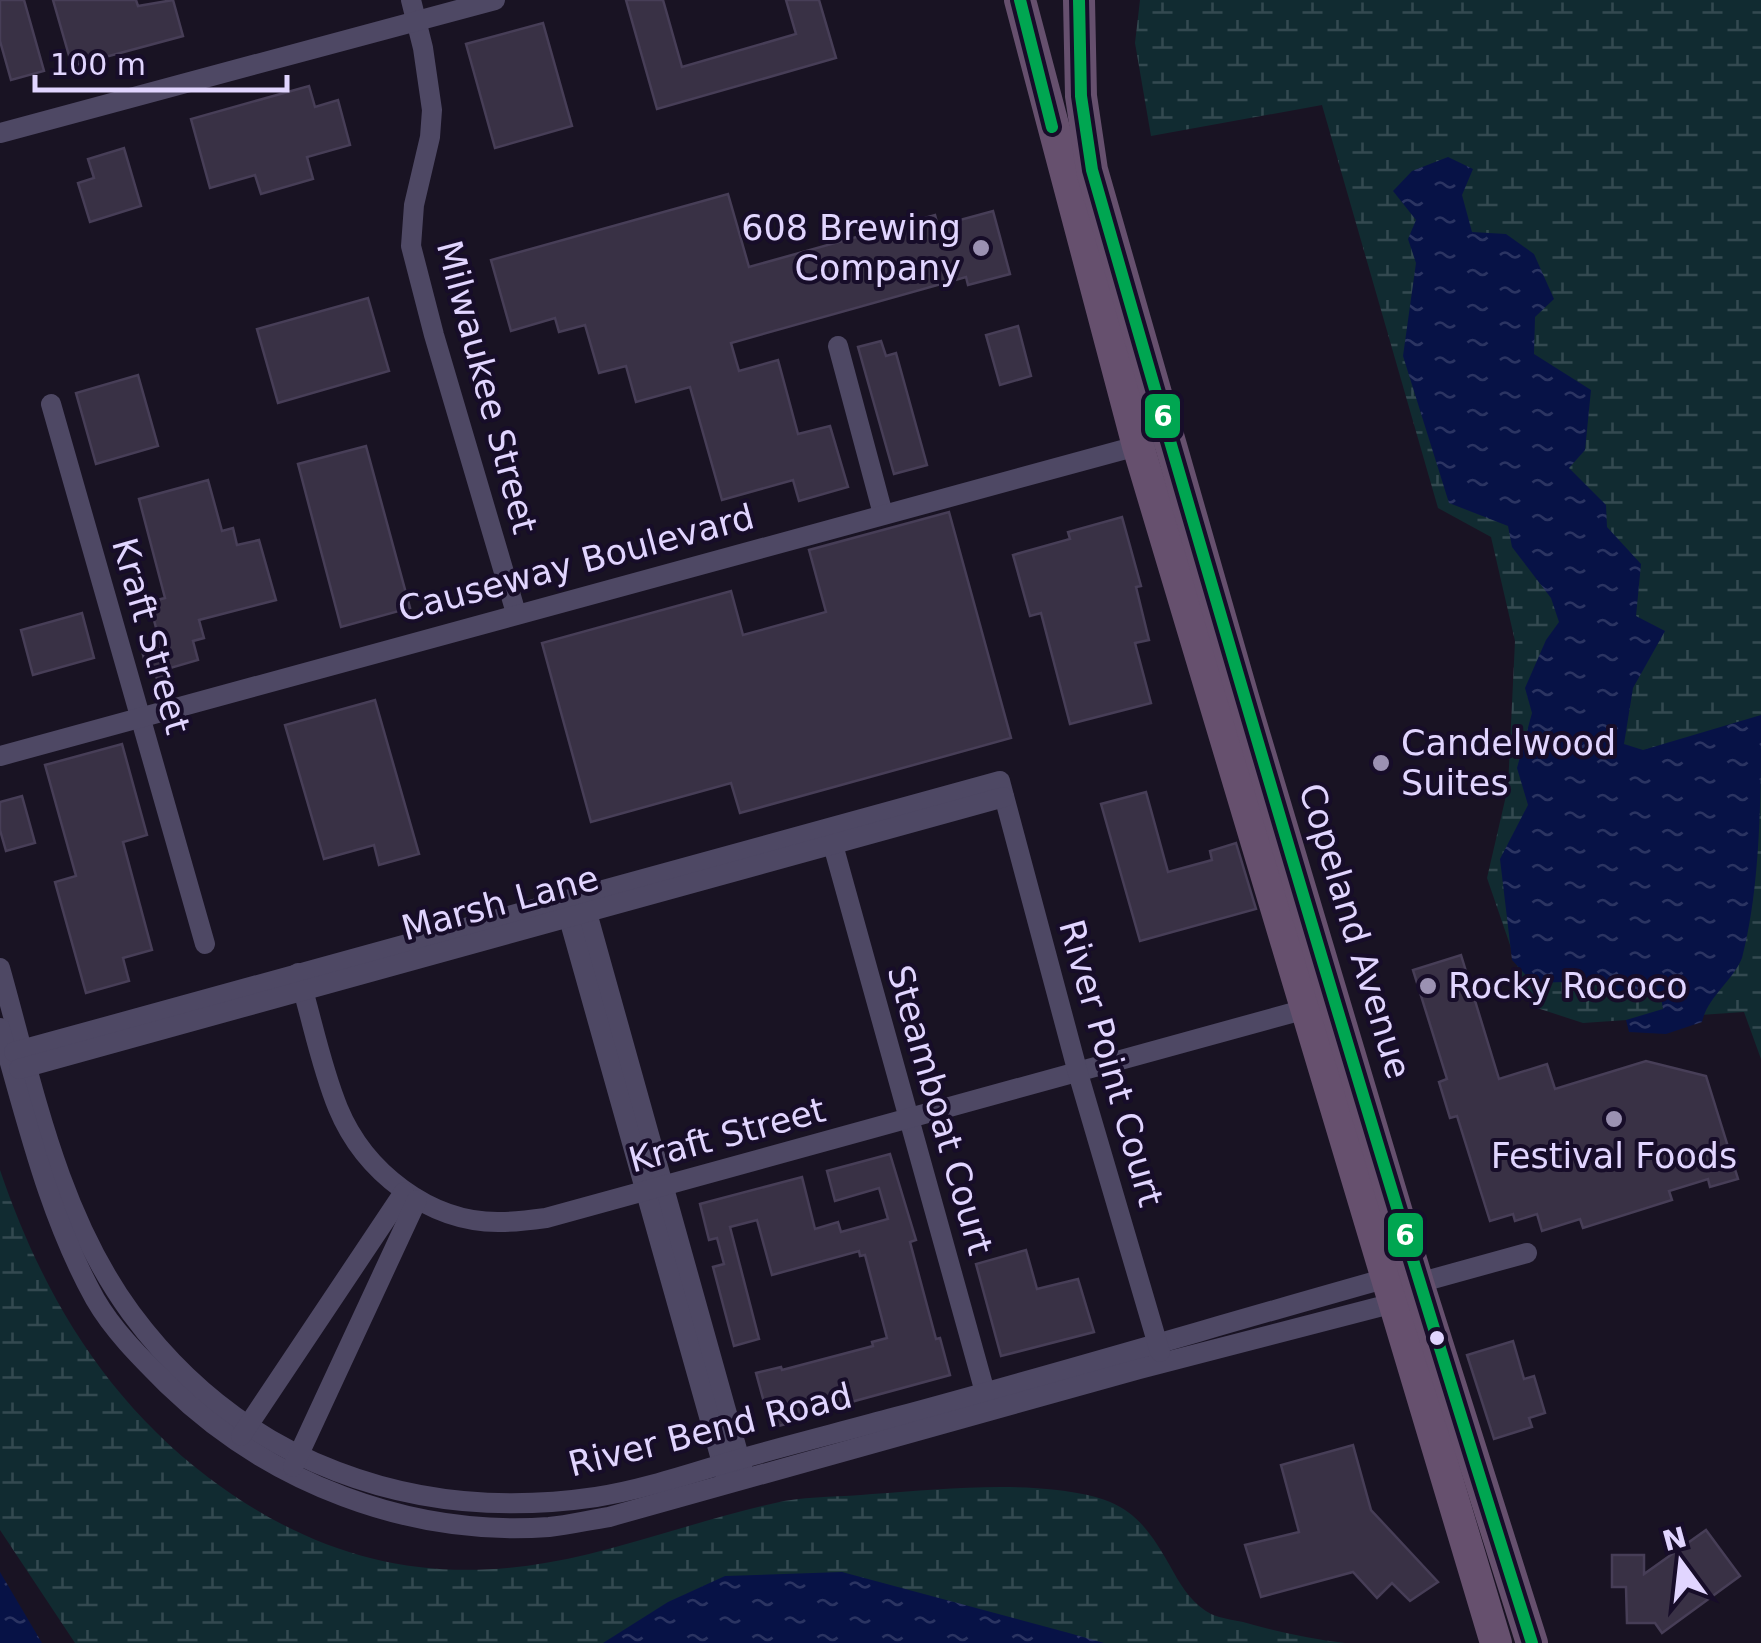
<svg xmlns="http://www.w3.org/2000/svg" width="1761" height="1643" font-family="'DejaVu Sans',sans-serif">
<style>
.wetland{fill:url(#wetland-marsh)}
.water{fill:url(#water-ripples)}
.building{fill:#393145;stroke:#473e57;stroke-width:2.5}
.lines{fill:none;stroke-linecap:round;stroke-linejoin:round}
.minor{stroke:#4e4864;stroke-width:20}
.trunk{stroke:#66506e;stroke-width:32}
.bus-1-casing{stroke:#170d29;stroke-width:20}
.bus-1{stroke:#00a651;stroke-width:12}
.poi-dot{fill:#9b91b2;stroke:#170d29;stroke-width:4}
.bus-dot{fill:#e1d5ff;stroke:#170d29;stroke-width:4}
.labels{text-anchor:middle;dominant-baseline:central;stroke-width:8;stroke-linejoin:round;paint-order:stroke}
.poi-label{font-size:35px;fill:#e1d5ff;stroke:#170d29;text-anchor:start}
.street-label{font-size:35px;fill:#e1d5ff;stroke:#170d29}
.line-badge{stroke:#170d29;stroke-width:4}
.badge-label{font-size:28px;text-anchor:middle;font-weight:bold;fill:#fff}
</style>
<defs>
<pattern id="wetland-marsh" width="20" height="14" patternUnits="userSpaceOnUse" patternTransform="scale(2.5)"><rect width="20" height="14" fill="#112b31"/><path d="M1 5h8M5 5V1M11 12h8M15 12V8" fill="none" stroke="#334950"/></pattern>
<pattern id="water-ripples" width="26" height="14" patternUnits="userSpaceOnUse" patternTransform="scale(2.5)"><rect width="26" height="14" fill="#071246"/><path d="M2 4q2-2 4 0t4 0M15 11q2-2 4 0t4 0" fill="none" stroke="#2b3462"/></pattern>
</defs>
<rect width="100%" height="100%" fill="#191323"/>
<g class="wetland">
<polygon points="1140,0 1761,0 1761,1059 1744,1012 1583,1023 1531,1006 1487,878 1508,787 1515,641 1491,537 1438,508 1322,105 1151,136 1135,43"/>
<path d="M0 1170C42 1293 104 1398 209 1478 328 1567 446 1589 589 1554 654 1538 718 1515 784 1501 812 1496 843 1497 872 1494 932 1490 997 1483 1057 1490 1125 1498 1142 1515 1174 1573 1182 1588 1195 1606 1211 1614 1220 1618 1233 1620 1243 1622 1277 1632 1310 1639 1345 1643H75L0 1530Z"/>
</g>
<g class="water">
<path d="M1448 157 1473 169 1462 195 1472 232 1506 234 1534 254 1554 299 1535 317 1534 354 1591 390 1585 450 1569 468 1606 505 1607 527 1641 564 1636 616 1665 631 1633 688 1624 744 1643 750 1761 715C1761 792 1761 886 1742 958 1732 982 1708 996 1702 1022L1666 1034 1629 1032 1626 1020 1663 1009 1661 997 1610 996 1593 981 1533 983 1512 960 1500 859 1528 805 1517 768 1532 713 1525 688 1546 640 1559 622 1551 598 1512 547 1508 526 1449 503 1403 356 1416 263 1408 239 1416 220 1393 191 1412 171Z"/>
<polygon points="0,1572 42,1643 0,1643"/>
<polygon points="842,1572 1069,1633 1104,1643 603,1643 668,1602 725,1576"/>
</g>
<g class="building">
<polygon points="0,0 24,0 44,71 11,80 0,41"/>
<polygon points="53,0 136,0 138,6 173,0 183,36 72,66"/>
<polygon points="626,0 663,0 682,67 796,34 786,0 819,0 836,58 657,109"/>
<polygon points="543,23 572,126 495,148 466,44"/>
<polygon points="309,86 315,107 338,100 350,145 307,157 313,179 261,194 255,175 210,188 191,119"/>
<polygon points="124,148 141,206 90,222 78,183 94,178 88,159"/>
<polygon points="728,194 749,267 935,215 938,226 993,211 1010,274 968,285 966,277 731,343 739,371 778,360 798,434 830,426 848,487 799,501 793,480 722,500 690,387 636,402 626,366 599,373 585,325 559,332 555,318 511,331 491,260"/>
<polygon points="368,298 389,371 278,403 257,329"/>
<polygon points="1018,326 1031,376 1000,385 986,335"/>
<polygon points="881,341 886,356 896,353 927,465 894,474 858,347"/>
<polygon points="138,375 158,446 96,464 76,393"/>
<polygon points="366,446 410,608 341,627 298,464"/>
<polygon points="208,480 222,531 233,528 237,545 259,540 276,600 199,620 204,638 193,641 198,660 170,668 172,675 157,679 155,672 148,674 142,651 161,646 149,602 165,598 139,499"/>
<polygon points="949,512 1011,738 740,813 731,783 591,822 542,643 731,591 743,635 826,612 809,550"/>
<polygon points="1122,517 1141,586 1136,587 1149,640 1135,643 1151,703 1070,724 1041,613 1030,616 1013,555 1070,539 1068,532"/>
<polygon points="82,613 94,658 33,675 21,630"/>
<polygon points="375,700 419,854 379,865 374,845 324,859 285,725"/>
<polygon points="122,744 147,835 123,842 152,950 123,958 129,981 86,993 55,882 76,876 45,765"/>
<polygon points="1146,792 1168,872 1212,860 1210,851 1236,843 1256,909 1140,941 1101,804"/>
<polygon points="22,796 35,843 6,851 0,830 0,802"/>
<polygon points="1461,955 1499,1079 1547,1064 1555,1089 1646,1061 1706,1076 1738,1179 1710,1187 1708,1179 1669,1191 1672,1200 1583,1228 1580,1219 1542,1231 1537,1214 1515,1221 1513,1214 1490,1221 1457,1116 1450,1118 1439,1082 1447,1079 1413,970"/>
<polygon points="890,1154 916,1240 910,1242 936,1339 940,1338 950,1375 796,1417 797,1421 771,1428 756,1373 781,1367 782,1370 873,1346 872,1342 887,1338 865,1255 860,1256 859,1251 772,1275 757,1220 730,1227 759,1339 734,1346 713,1267 724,1264 717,1238 709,1240 700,1204 802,1177 815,1229 838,1222 841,1232 888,1219 879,1188 835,1201 827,1171"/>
<polygon points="1026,1250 1037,1289 1078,1279 1094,1332 1001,1356 976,1264"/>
<polygon points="1513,1341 1524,1379 1534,1376 1545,1413 1529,1418 1532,1427 1494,1439 1467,1355"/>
<polygon points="1353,1445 1371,1510 1438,1582 1410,1601 1392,1583 1377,1598 1353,1572 1261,1597 1245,1545 1299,1532 1281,1465"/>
<polygon points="1706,1530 1740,1576 1662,1633 1655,1623 1627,1623 1626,1587 1612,1587 1612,1555 1644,1555 1644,1574"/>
</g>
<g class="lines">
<g class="minor">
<polyline points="411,0 423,48 432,110 430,137 414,205 411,246 434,335 516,613"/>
<polyline points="0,133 495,0"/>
<polyline points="838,346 883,514"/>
<polyline points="51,404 205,944"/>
<polyline points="0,756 1148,443"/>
<polyline points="830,834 988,1403"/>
<polyline points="584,902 743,1471"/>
<polyline points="566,908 726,1477"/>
<path d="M0 968C33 1085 57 1212 131 1313 242 1463 413 1524 596 1497 641 1490 686 1475 729 1462 785 1446 841 1432 896 1417 1060 1373 1223 1324 1387 1278L1395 1279"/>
<path d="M298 973C312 1018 320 1064 338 1108 364 1171 429 1223 500 1222 515 1222 531 1220 546 1218L1306 1009"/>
<path d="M0 1028C27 1121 48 1214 95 1299 114 1332 143 1360 169 1386 269 1483 409 1537 549 1527 569 1525 589 1520 609 1517L1139 1369 1394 1303 1418 1283 1527 1253"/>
<polyline points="14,1052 1000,781 1078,1073 1160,1352"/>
<polyline points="19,1069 1004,797"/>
<polyline points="241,1436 404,1192"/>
<polyline points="293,1467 417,1200"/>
</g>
<g class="trunk">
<polyline points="1020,0 1138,446 1496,1643"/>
<polyline points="1079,0 1081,96 1092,170 1243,697 1418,1283 1532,1643"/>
</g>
<defs>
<g id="bus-1">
<polyline points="1020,0 1052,127"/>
<path d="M1079 0 1081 96 1092 170C1233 663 1377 1154 1532 1643"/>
</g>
</defs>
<use href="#bus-1" class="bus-1-casing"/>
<use href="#bus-1" class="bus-1"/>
</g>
<g class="poi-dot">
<circle cx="981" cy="248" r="10"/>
<circle cx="1381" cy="763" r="10"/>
<circle cx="1428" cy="986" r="10"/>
<circle cx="1614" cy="1119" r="10"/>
</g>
<circle class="bus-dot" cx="1437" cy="1338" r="9"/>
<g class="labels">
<g class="poi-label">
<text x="961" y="228" text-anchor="end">608 Brewing<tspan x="961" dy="40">Company</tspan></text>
<text x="1401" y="743">Candelwood<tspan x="1401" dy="40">Suites</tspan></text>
<text x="1448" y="986">Rocky Rococo</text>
<text x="1614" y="1156" text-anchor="middle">Festival Foods</text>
</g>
<g class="street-label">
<text transform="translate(487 387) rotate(75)">Milwaukee Street</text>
<text transform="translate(576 563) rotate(-15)">Causeway Boulevard</text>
<text transform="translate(151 636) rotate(74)">Kraft Street</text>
<text transform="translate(500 903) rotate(-15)">Marsh Lane</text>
<text transform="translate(1355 931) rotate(73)">Copeland Avenue</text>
<text transform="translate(1111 1063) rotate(74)">River Point Court</text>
<text transform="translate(940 1110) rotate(74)">Steamboat Court</text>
<text transform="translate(727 1135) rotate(-15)">Kraft Street</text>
<text transform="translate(710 1430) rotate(-14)">River Bend Road</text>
</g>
</g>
<g class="line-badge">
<rect x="1143" y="392" width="39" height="48" rx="10" fill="#00a651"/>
<rect x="1386" y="1211" width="39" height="48" rx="10" fill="#00a651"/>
</g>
<g class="badge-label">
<text x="1163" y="426">6</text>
<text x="1405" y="1245">6</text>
</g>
<g transform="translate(1681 1563) rotate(345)" stroke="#170d29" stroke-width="8" paint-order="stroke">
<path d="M0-8L18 38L0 25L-18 38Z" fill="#e1d5ff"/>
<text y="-15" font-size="28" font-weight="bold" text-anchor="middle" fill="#e1d5ff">N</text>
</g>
<path d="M35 75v15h252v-15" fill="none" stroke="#e1d5ff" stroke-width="5"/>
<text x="50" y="75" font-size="30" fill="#e1d5ff" stroke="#170d29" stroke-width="8" paint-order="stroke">100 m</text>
</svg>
